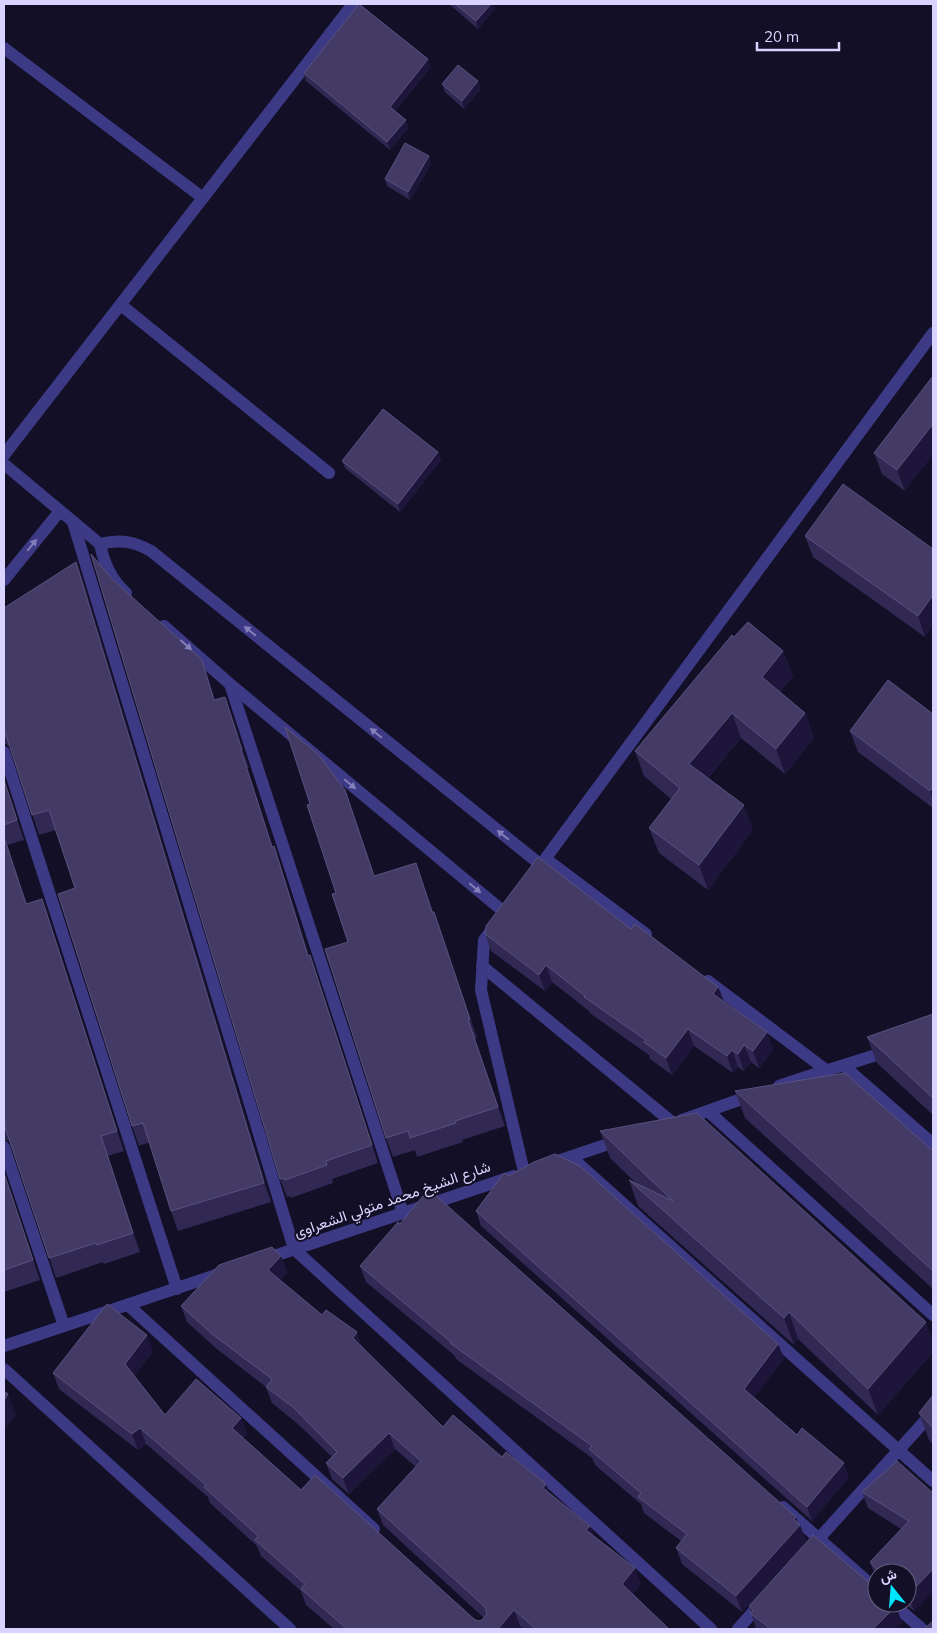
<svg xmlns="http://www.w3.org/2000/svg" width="937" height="1633" font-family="Mulish,Vazirmatn,sans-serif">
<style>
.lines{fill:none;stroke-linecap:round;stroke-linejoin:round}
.minor{stroke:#3d3a85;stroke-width:12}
.wall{fill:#312854}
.shaded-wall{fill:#1d163a}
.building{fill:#433a66;stroke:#5a527e}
.oneway{fill:#837fbc}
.labels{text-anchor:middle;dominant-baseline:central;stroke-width:4;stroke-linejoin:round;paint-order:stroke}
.street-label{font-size:15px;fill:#d9d4ff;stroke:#130f26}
</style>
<rect width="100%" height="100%" fill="#130f26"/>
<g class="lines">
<g class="minor">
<polyline points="4,48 203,198"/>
<polyline points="121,305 329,473"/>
<polyline points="4,455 353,4"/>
<path d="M4 464 100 544C104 564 111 580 126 593"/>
<polyline points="73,522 294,1249 711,1629"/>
<path d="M100 544C119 539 133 541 151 551L541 865"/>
<polyline points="4,580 60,511"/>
<polyline points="164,626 230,684 504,912"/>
<polyline points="230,684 403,1213"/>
<polyline points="4,752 177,1289"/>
<polyline points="546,859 646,934"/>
<polyline points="534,874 933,333"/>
<polyline points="496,924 484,940 481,990 524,1172"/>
<polyline points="482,966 673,1123"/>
<polyline points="708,981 826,1070"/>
<polyline points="844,1066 933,1144"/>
<path d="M779 1086C816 1073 853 1063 891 1050"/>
<polyline points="708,1111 933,1315"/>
<polyline points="682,1120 753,1095"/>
<polyline points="4,1147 64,1326"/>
<polyline points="571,1157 933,1481"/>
<polyline points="549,1164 620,1140"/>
<polyline points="265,1259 514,1176"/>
<polyline points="128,1305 374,1529"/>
<polyline points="4,1346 222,1273"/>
<polyline points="4,1369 290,1629"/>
<polyline points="783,1507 877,1590"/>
<polyline points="814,1544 933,1412"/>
<polyline points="892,1603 922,1629"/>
<polyline points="738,1629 761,1603"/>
</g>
</g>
<g class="wall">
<polygon points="449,4 493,4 495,9 478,29"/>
<polygon points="431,67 395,111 409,127 390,150 306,81 304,73"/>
<polygon points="478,81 481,89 464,109 445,92 442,84"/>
<polygon points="431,164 410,200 387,186 385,179"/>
<polygon points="933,376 905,491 882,474 874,453"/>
<polygon points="438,452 441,460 400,512 345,468 342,461"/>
<polygon points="805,536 933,549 925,637 813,557"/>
<polygon points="76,562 83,581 271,1202 178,1231 171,1211 150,1142 139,1146 132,1126 75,888 56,830 39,835 11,748 6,744 4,744 4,608"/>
<polygon points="112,579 202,660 215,700 225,697 249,768 247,768 273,847 274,846 280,864 309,956 310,955 316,973 378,1163 332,1179 333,1183 291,1198 291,1196 287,1197 280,1179"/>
<polygon points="734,637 783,651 793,676 780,692 805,713 814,738 785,774 741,738 708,778 753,830 708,890 659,853 649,828 671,799 644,776 635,751"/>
<polygon points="933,714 933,808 858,752 850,731"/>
<polygon points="4,778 24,840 7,845 27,904 42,899 49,919 124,1151 108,1156 140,1252 104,1264 103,1262 56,1278 11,1143 9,1141 4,1140"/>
<polygon points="352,809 374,876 416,863 433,912 441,931 477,1038 475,1039 505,1126 462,1140 463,1142 417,1157 415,1150 393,1157 386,1138 348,942 336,893"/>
<polygon points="631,929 718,987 724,1001 773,1049 759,1068 751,1062 744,1071 738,1067 733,1073 694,1046 672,1075 650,1059 649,1055 591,1014 589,1011 552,982 545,991 491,951 485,934"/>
<polygon points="933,1014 933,1115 877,1063 867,1037"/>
<polygon points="735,1091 933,1151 933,1289 745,1118"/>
<polygon points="600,1131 933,1342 933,1352 878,1415 798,1339 794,1345 638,1206 629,1180 636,1183 610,1158"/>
<polygon points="4,1172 40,1280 4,1292"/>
<polygon points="509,1176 784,1358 754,1397 797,1435 849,1477 812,1521 481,1226 476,1211"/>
<polygon points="281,1256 287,1273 280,1280 363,1348 443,1427 502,1457 549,1493 590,1526 593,1535 641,1584 633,1594 669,1629 523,1629 520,1626 517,1629 334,1629 306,1605 301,1591 261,1556 257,1546 210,1503 208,1497 146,1444 138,1450 59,1389 53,1373 153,1351 134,1376 165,1415 241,1418 247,1434 243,1438 301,1490 474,1619 478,1621 482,1620 484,1618 383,1525 377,1509 416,1467 395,1449 349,1494 332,1479 326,1463 332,1457 299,1425 272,1403 266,1387 218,1350 187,1322 181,1306"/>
<polygon points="360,1266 797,1522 800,1525 806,1541 742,1612 682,1564 676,1548 681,1541 644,1513 641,1504 595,1465 592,1458 456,1359 455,1356 366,1282"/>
<polygon points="933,1395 933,1445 929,1440 919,1413"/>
<polygon points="862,1492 933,1493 914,1611 904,1603 907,1603 907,1573 877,1573 877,1603 896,1606 902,1623 895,1629 756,1629 749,1606 866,1580 870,1582 877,1579 870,1562 901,1529 868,1508"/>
</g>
<g class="shaded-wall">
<polygon points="491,4 493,4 495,9 478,29 476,21"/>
<polygon points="428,59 431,67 392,114 390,107"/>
<polygon points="478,81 481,89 464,109 462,101"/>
<polygon points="406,120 409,127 390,150 387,142"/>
<polygon points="429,156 431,164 410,200 408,192"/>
<polygon points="933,424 933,455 905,491 897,470"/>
<polygon points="438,452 441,460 400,512 398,504"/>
<polygon points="76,562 83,581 271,1202 264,1183"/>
<polygon points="933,595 933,626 925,637 918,616"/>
<polygon points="783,651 793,676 771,702 762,677"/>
<polygon points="202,660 208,678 221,718 214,700"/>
<polygon points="225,697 232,715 249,768 242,750"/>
<polygon points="732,713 741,738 698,789 689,764"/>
<polygon points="805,713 814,738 785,774 776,749"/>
<polygon points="241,750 247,768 279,865 272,847"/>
<polygon points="4,778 24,840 4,780"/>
<polygon points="933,786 933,799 930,791"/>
<polygon points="345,790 352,809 381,895 374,876"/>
<polygon points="744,805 753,830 708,890 699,865"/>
<polygon points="4,836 33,924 26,904"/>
<polygon points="274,846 280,864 314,974 308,956"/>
<polygon points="42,899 49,919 124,1151 117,1131"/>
<polygon points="434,912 441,931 477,1038 470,1019"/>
<polygon points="310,955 316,973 378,1163 372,1145"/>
<polygon points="546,965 552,982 545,991 539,975"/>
<polygon points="718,987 725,1004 713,994"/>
<polygon points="688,1029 694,1046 672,1075 666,1058"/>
<polygon points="767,1032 773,1049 759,1068 753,1051"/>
<polygon points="475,1039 504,1121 505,1126 498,1107"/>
<polygon points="744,1045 751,1062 744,1071 738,1054"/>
<polygon points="732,1050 738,1067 733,1073 727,1056"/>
<polygon points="101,1136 108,1156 140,1252 133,1233"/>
<polygon points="4,1172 40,1280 4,1173"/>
<polygon points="281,1256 287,1273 273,1287 268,1270"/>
<polygon points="789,1312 798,1339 794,1345 784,1318"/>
<polygon points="926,1322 933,1342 933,1352 878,1415 868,1389"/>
<polygon points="357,1332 363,1348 353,1338"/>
<polygon points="147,1335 153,1351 131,1380 125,1364"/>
<polygon points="778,1344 784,1358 750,1403 744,1389"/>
<polygon points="8,1394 16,1415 4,1430 4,1400"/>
<polygon points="241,1418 247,1434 238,1444 232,1428"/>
<polygon points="140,1428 146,1444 138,1450 132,1434"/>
<polygon points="389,1433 395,1449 349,1494 343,1478"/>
<polygon points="844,1463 849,1477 812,1521 807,1507"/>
<polygon points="546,1484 552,1500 543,1488"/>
<polygon points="796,1517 799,1526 800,1525 806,1541 742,1612 736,1596"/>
<polygon points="590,1526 596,1542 586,1530"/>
<polygon points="635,1568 641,1584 628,1600 622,1584"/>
<polygon points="933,1569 933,1592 914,1611 908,1595"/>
<polygon points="896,1606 902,1623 895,1629 873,1629"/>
<polygon points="514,1610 520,1626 517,1629 498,1629"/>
</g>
<g class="building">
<polygon points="359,4 428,59 390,107 406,120 387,142 304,73"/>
<polygon points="455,4 491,4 476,21"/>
<polygon points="458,65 478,81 462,101 442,84"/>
<polygon points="405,143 429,156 408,192 385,179"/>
<polygon points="933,376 933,424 897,470 874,453"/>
<polygon points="383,409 438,452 398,504 342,461"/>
<polygon points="843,484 933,549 933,595 918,616 805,536"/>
<polygon points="91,554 112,579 202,660 214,700 225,697 242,750 241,750 272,847 274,846 308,956 310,955 372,1145 326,1161 327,1165 285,1180 284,1178 280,1179"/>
<polygon points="76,562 264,1183 171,1211 143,1123 132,1126 58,894 75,888 49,810 32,815 4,729 4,608"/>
<polygon points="748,622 783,651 762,677 805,713 776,749 732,713 689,764 744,805 699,865 649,828 680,788 635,751 732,635 734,637"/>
<polygon points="888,680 933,714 933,786 930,791 850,731"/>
<polygon points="285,727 318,754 345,790 374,876 416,863 432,912 434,912 470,1019 468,1020 498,1107 455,1121 456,1123 410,1138 408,1131 386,1138 325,949 348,942 332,894 336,893 307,805 310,804"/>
<polygon points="4,780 17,820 4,825"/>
<polygon points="4,837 26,904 42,899 117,1131 101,1136 133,1233 97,1245 96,1243 49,1258 4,1124"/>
<polygon points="538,857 631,929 635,924 718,987 713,994 767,1032 753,1051 744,1045 738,1054 732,1050 727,1056 688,1029 666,1058 644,1042 646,1040 584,997 585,996 546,965 539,975 485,934 486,926"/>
<polygon points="933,1014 933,1098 867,1037"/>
<polygon points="845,1073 933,1151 933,1271 735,1091"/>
<polygon points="697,1113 926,1322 868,1389 789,1312 784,1318 629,1180 673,1201 600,1131"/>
<polygon points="555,1154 580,1166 778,1344 744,1389 797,1435 802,1428 844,1463 807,1507 476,1211 504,1173 509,1176 534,1162"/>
<polygon points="4,1173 33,1260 4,1270"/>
<polygon points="433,1193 796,1517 794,1519 800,1525 736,1596 676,1548 687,1534 638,1497 641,1493 589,1449 592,1446 450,1343 451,1342 360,1266 398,1222 400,1224 423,1196"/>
<polygon points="272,1247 281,1256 268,1270 322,1315 326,1310 357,1332 353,1338 443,1427 453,1415 502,1457 506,1452 546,1484 543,1488 590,1526 586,1530 635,1568 622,1584 669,1629 536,1629 514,1610 498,1629 347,1629 301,1589 305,1584 255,1540 258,1536 204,1487 206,1485 140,1428 132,1434 53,1373 107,1304 147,1335 125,1364 165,1415 196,1379 241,1418 232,1428 301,1490 315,1475 474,1619 478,1621 482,1620 487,1614 485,1607 377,1509 421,1461 389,1433 343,1478 326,1463 337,1452 294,1408 266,1387 272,1379 212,1334 181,1306 219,1265"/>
<polygon points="4,1391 8,1394 4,1400"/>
<polygon points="933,1395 933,1428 919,1413"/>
<polygon points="897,1461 933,1493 933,1569 908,1595 907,1594 907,1573 879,1573 878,1571 870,1562 909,1521 862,1492"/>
<polygon points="813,1535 866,1580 870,1582 877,1579 877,1603 893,1603 896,1606 873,1629 771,1629 750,1613 753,1610 749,1606"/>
<polygon points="933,1621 933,1629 924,1629"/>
</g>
<defs><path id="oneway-solid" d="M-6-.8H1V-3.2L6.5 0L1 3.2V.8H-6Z" transform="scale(1.25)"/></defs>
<g class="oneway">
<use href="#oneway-solid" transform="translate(32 545) rotate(-51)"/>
<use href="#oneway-solid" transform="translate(250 631) rotate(-141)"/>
<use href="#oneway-solid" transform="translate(186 645) rotate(41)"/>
<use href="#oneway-solid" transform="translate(376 733) rotate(-141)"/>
<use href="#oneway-solid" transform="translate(350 784) rotate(40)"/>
<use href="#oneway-solid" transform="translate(503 835) rotate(-141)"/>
<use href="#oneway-solid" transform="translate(475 888) rotate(40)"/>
</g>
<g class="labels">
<g class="street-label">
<text transform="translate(392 1199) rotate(-19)">شارع الشيخ محمد متولي الشعراوى</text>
</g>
</g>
<rect width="937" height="1633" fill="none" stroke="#d9d4ff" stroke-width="10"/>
<g transform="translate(892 1588) rotate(343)"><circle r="24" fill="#130f26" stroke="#625e7d"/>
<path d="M0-4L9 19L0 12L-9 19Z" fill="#00e5ff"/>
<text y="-8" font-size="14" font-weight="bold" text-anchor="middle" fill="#d9d4ff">ش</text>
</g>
<path d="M757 42v8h82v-8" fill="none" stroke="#d9d4ff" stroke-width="2.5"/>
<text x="764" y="42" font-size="15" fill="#d9d4ff" stroke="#130f26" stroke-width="4" paint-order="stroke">20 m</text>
</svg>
